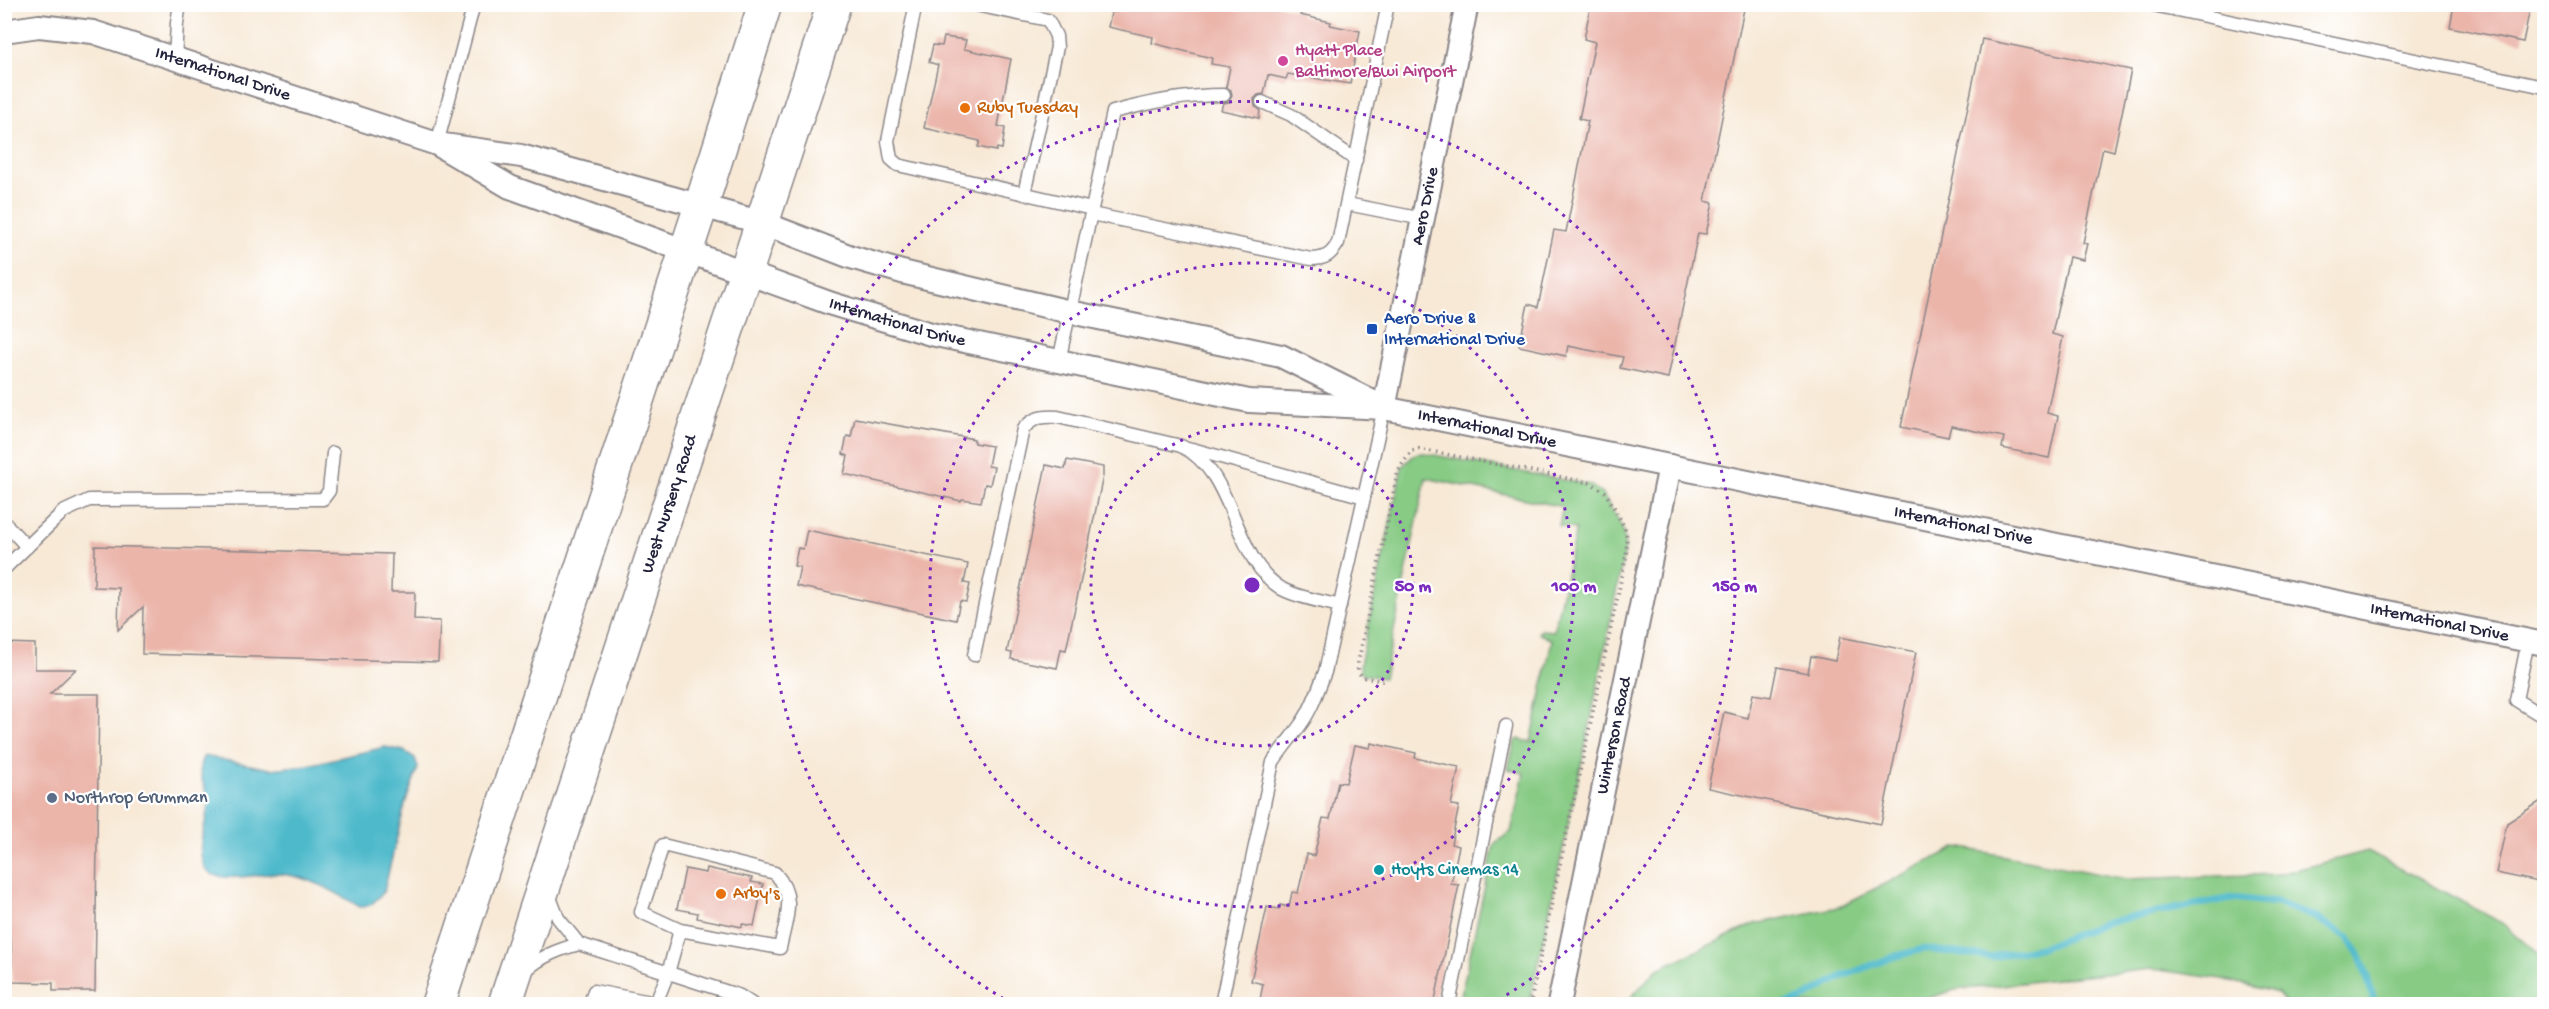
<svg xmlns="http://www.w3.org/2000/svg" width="2549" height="1009" font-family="'Gochi Hand',sans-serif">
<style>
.green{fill:#87cb84;stroke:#547660;stroke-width:1.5}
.water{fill:#4eb9cb;stroke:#386e83;stroke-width:1.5}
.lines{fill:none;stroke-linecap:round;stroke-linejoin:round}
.stream{stroke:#4eb9cb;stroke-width:7}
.building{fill:#ebb5aa}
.service-casing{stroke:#8c8688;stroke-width:15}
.minor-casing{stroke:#8c8688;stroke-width:26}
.secondary-casing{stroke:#8c8688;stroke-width:36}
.path{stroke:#8c8688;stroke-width:4;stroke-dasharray:1.5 4.5;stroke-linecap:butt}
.service{stroke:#fff;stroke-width:12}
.minor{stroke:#fff;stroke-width:22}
.secondary{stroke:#fff;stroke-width:33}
.ring{fill:none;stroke:#7b2cbf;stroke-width:3;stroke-dasharray:3 6}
.hotel-dot{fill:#d1479c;stroke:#fff;stroke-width:2}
.food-dot{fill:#e8710a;stroke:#fff;stroke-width:2}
.transit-dot{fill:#1a4fb4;stroke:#fff;stroke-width:2}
.service-dot{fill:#5c6f8a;stroke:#fff;stroke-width:2}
.culture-dot{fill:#0f9aa8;stroke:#fff;stroke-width:2}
.labels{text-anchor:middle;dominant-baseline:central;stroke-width:4.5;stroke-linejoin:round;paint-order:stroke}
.hotel-label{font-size:18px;fill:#b23c85;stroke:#fff;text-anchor:start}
.street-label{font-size:18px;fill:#22223b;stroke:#fff}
.food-label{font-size:18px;fill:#c56008;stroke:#fff;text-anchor:start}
.transit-label{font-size:18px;fill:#164399;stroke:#fff;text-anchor:start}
.service-label{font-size:18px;fill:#4e5e75;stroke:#fff;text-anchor:start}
.culture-label{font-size:18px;fill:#0d838f;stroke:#fff;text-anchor:start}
.centre{fill:#7b2cbf;stroke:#fff;stroke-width:3}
.ring-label{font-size:18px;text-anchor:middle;font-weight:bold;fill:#7b2cbf;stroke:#fff;stroke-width:4.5;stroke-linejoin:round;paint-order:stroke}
</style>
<rect width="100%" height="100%" fill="#fff"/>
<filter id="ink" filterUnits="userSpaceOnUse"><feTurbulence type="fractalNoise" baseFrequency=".0167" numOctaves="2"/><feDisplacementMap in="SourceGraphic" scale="12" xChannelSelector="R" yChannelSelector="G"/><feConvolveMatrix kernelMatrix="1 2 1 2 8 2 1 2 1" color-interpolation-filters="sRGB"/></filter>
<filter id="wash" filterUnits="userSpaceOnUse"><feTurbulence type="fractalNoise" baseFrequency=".008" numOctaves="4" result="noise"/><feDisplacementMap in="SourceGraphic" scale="24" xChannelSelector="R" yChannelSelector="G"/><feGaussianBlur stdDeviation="1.35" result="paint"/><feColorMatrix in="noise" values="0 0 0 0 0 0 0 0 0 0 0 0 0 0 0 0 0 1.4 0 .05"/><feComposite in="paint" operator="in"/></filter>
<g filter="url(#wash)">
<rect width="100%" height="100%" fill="#f7e9d6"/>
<g class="green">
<polygon points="1424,453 1590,485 1602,494 1617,518 1623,530 1625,548 1590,724 1529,1004 1459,1004 1493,849 1495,843 1511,832 1524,773 1508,769 1515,741 1518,739 1531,742 1552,640 1538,633 1541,630 1554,631 1576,529 1559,526 1563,507 1426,478 1384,678 1366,675 1361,672 1360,665 1402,467 1415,454"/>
<polygon points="1957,847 2126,879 2280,874 2368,851 2502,923 2544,959 2544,1004 2287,1004 2278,993 2222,979 2152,969 1955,990 1908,1004 1625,1004 1656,970 1754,924 1839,907"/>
</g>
<path class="water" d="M385 747 404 751 415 758 418 768 405 804 384 891C377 899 372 907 360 907 335 892 309 876 280 874 261 872 215 886 205 868 194 846 207 827 208 805 209 789 193 772 204 756L271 769 308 765Z"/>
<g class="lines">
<polyline class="stream" points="1786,1004 1802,999 1841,977 1893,957 1923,949 1991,957 2044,947 2107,922 2232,898 2277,903 2315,917 2349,938 2362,960 2375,1004"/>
</g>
<g id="blocks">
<g class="building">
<polygon points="1113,4 1275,4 1301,12 1300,15 1331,22 1330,25 1360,31 1350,84 1288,74 1286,79 1268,75 1264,94 1258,95 1254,99 1255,106 1260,110 1259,118 1221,110 1223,103 1229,102 1232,95 1231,90 1226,87 1230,67 1211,64 1212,58 1152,43 1153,37 1108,27"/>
<polygon points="1591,4 1745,4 1705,201 1713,203 1706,234 1698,233 1668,378 1620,368 1623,357 1568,346 1566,356 1519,346 1528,304 1538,307 1554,230 1566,232 1588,121 1579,119 1595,42 1584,39"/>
<polygon points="2454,4 2531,4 2523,42 2450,27"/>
<polygon points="944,37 966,40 964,49 1011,59 998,126 1005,128 1002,149 997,148 996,151 978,147 980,141 924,128 938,65 929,62 933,45 942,46"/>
<polygon points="1982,39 2131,70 2114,151 2103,148 2083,243 2087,244 2083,260 2069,257 2063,284 2052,334 2063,337 2047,413 2058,416 2049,458 2002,448 2004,437 1951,426 1948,437 1901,427"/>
<polygon points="855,418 974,439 974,443 992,446 988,466 994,467 990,485 985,484 981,502 962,499 961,501 844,474 848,456 843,454 847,436 851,437"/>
<polygon points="1067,460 1103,467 1103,476 1066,650 1061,649 1057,668 1011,659 1012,653 1007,652 1046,465 1065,469"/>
<polygon points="807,530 968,564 964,583 970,584 966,602 960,601 956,620 796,586 800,567 794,566 798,548 803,549"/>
<polygon points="95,546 392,554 391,592 415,592 414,620 440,621 438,662 142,654 143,607 118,630 119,588 94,587"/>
<polygon points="1840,637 1916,652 1881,824 1708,788 1724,712 1748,718 1753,694 1771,697 1777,667 1808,673 1811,656 1835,661"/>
<polygon points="4,643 35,644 35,669 76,669 50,694 99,694 95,991 53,991 53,983 12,982 11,941 4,941"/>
<polygon points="1371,743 1416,753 1415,758 1459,767 1451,805 1459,806 1451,844 1459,846 1451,884 1459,885 1434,1005 1259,1005 1263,984 1251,981 1267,907 1279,909 1280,905 1289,907 1292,892 1298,893 1307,854 1314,856 1323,818 1330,819 1338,782 1346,783 1355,745 1370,748"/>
<polygon points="2544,799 2544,883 2496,873 2507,823"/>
<polygon points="707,868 752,878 751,882 763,884 754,926 742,924 742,927 697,918 698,913 677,909 685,869 706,873"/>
</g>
</g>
</g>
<g filter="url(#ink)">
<use href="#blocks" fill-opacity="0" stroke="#8c8688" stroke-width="1.5"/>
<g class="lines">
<defs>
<g id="service">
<polyline points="918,4 915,8 888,141 891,159 898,165 1092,209"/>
<polyline points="971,4 1048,20 1056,36 1057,47 1024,194"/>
<polyline points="2148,4 2544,87"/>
<polyline points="175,59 177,23 180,4"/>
<polyline points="1262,102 1291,115 1356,160"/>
<polyline points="437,144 474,4"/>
<polyline points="1347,204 1423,219"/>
<path d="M1091 214 1311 259C1325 259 1331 255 1338 243L1388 4"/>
<path d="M1059 361 1113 112C1151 102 1185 95 1224 95"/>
<polyline points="1192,449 1364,497"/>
<polyline points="4,522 27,547"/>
<polyline points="4,569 63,512 89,500 323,499 329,491 333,453"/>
<polyline points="2528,641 2516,700 2544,717"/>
<path d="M974 655 1023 429C1034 417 1042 416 1058 417L1181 446C1237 473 1231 558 1282 589 1299 598 1321 601 1340 606"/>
<polyline points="549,895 558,918 579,944 740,996 752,1004"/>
<path d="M525 971C542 956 557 950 579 944"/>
<path d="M590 1004 594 991 656 1003 668 973 680 930 641 912 663 845 775 873C797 898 786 918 780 948L680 930"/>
<path d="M1221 1004 1273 762C1282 748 1292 737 1301 724 1312 709 1318 690 1325 672L1384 408"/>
<polyline points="1449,1004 1506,726"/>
</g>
<g id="minor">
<path id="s1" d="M4 31 39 26 93 32 437 144 521 156 763 223 851 257 902 272 1070 312 1281 356 1377 404"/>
<path id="s2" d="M437 144 510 187 832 304 931 334 1249 401 1384 408 2544 644"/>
<path id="s3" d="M1384 408 1467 4"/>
<path id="s4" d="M1559 1004 1670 466"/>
</g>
<g id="secondary">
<polyline points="438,1004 701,206 765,4"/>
<path id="s5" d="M505 1004 834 4"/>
</g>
</defs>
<use href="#service" class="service-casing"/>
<use href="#minor" class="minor-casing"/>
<use href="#secondary" class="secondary-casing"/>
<polyline class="path" points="1383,681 1362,677 1358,671 1358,663 1398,471 1411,451 1419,449 1591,483 1605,492 1615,509 1626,531 1627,552 1530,1004"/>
<use href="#service" class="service"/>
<use href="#minor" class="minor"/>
<use href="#secondary" class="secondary"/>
</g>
</g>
<g class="ring">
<circle cx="1252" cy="585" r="161"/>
<circle cx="1252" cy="585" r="322"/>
<path d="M1011 1003A483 483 0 1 1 1493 1003"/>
</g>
<circle class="hotel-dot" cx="1283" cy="61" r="6"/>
<g class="food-dot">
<circle cx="965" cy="108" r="6"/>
<circle cx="721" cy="894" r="6"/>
</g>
<rect class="transit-dot" x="1366" y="323" width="12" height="12" rx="3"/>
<circle class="service-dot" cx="52" cy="798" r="6"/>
<circle class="culture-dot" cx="1379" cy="870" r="6"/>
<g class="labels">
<g class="hotel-label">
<text x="1295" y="51">Hyatt Place<tspan x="1295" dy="21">Baltimore/Bwi Airport</tspan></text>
</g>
<g class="street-label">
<text stroke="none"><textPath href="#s1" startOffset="226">International Drive</textPath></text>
<text stroke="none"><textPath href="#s3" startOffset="206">Aero Drive</textPath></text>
<text stroke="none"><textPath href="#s2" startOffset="495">International Drive</textPath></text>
<text stroke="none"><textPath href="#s2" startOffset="1096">International Drive</textPath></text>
<text stroke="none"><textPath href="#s5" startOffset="526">West Nursery Road</textPath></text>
<text stroke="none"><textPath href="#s2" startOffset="1582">International Drive</textPath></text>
<text stroke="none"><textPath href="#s2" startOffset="2068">International Drive</textPath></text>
<text stroke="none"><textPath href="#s4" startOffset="274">Winterson Road</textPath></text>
</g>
<g class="food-label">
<text x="977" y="108">Ruby Tuesday</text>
<text x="733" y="894">Arby's</text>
</g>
<g class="transit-label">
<text x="1384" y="319">Aero Drive &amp;<tspan x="1384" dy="21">International Drive</tspan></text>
</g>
<g class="service-label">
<text x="64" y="798">Northrop Grumman</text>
</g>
<g class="culture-label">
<text x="1391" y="870">Hoyts Cinemas 14</text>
</g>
</g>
<circle cx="1252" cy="585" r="9" class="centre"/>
<g class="ring-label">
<text x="1413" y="591">50 m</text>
<text x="1574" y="591">100 m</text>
<text x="1735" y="591">150 m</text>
</g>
<rect width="2549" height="1009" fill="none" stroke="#fff" stroke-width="24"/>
</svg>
